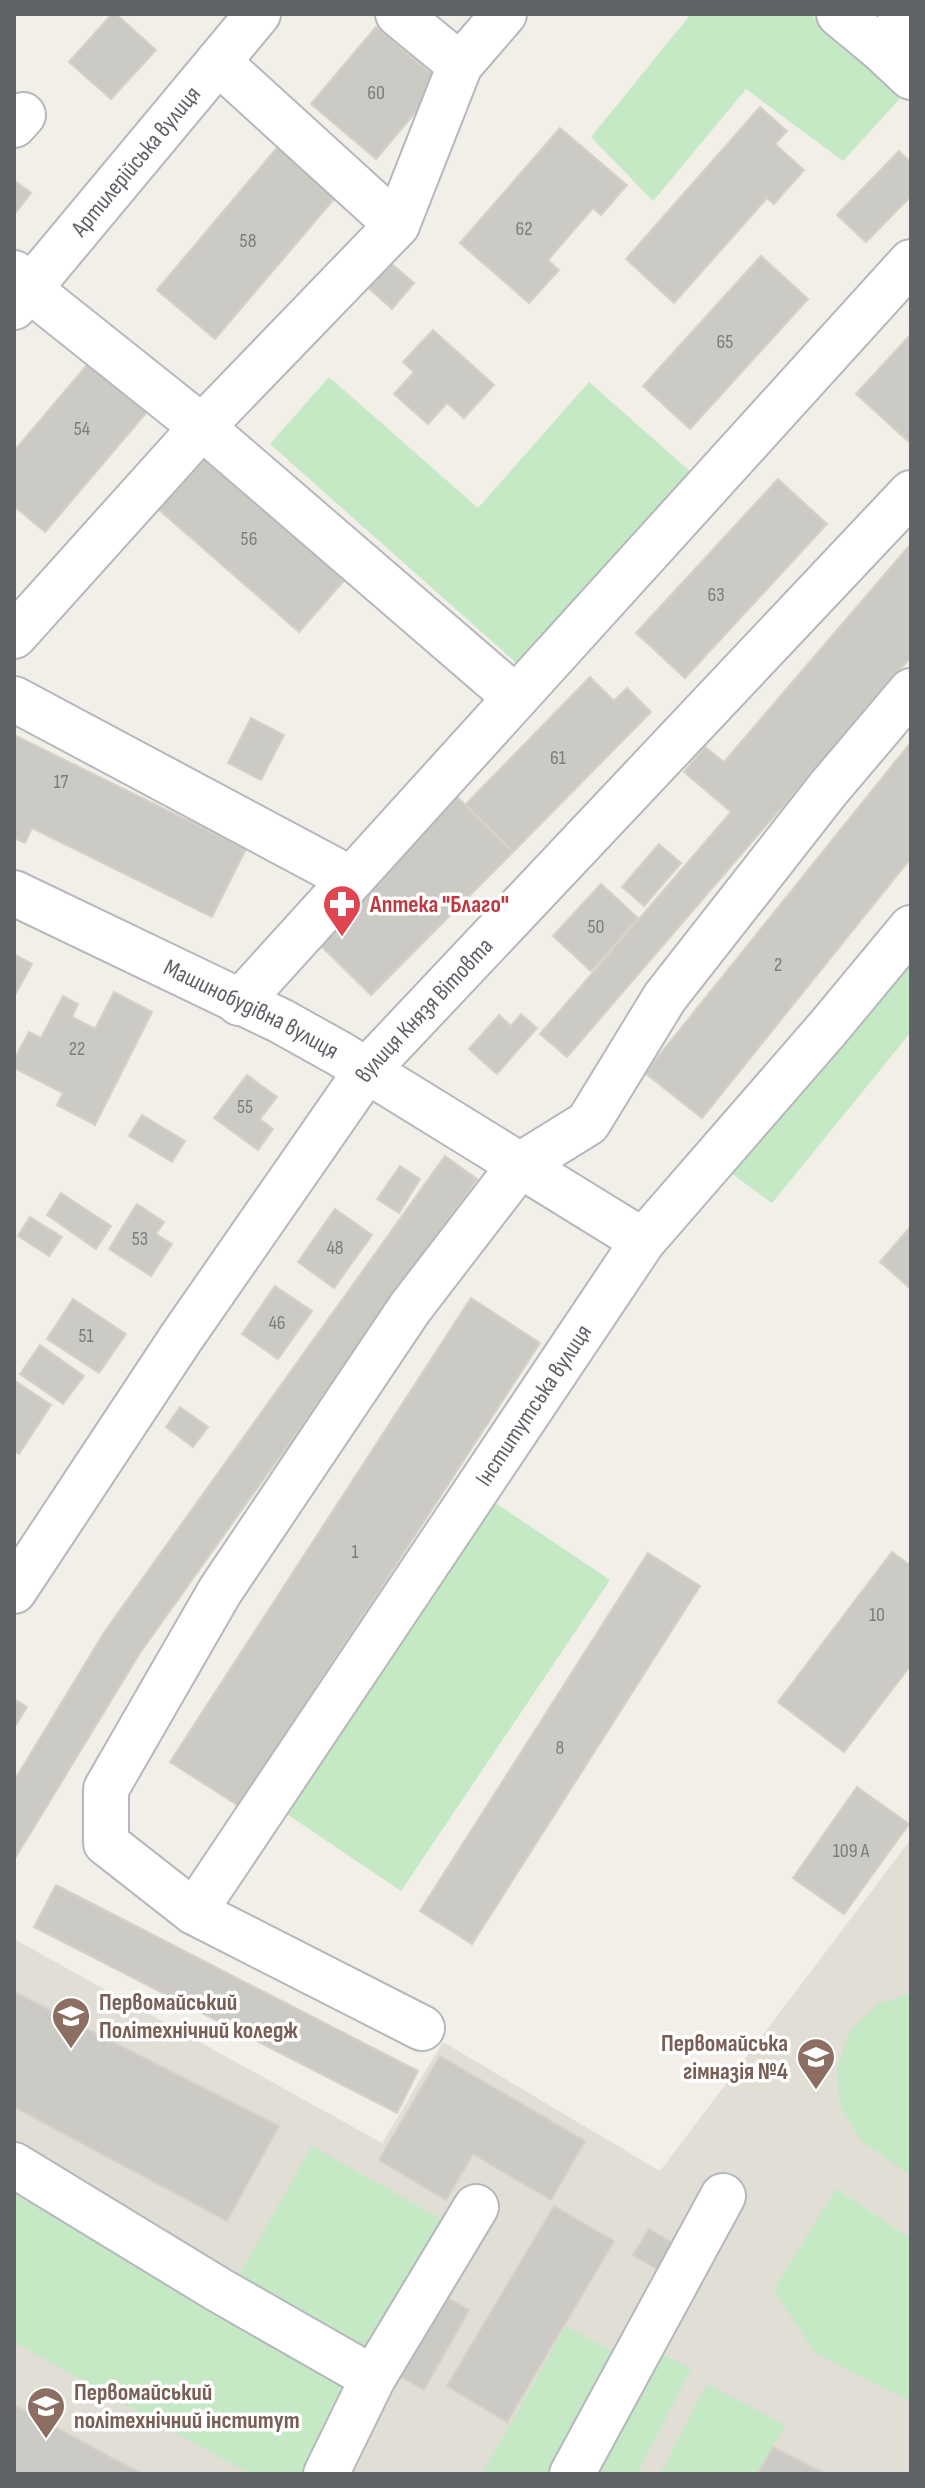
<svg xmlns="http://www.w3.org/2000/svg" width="925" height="2488" font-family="'Sofia Sans Condensed',sans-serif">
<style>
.education{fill:#e1ded6}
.green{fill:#c5e8c5}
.building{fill:#cccac5;stroke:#d6d1c6;stroke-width:2}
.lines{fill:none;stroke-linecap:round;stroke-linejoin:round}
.minor-casing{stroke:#b5b8bc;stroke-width:48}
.minor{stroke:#fff;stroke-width:44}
.labels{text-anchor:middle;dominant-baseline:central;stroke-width:7;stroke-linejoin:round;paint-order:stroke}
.number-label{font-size:20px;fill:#7a7d7f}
.street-label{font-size:24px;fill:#5f6368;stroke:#fff}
.health-label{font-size:24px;font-weight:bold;fill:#be3a42;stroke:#fff;text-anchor:start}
.education-label{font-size:24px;font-weight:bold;fill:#785e54;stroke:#fff;text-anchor:start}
</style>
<rect width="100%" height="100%" fill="#f1efe8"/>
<polygon class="education" points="911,1839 911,2474 14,2474 14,1939 382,2143 443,2042 660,2171"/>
<g class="green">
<polygon points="691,14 810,14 904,94 843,161 746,89 653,201 591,137"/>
<polygon points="329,377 478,508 589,382 701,481 530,675 270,444"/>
<polygon points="911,954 911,1032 772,1203 727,1170"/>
<polygon points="494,1502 610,1580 401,1891 284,1812"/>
<polygon points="911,1993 911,2176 860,2139 840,2105 837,2067 850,2031 878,2004"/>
<polygon points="312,2146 450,2224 370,2367 231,2289"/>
<polygon points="836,2189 911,2239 911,2402 815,2353 774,2290"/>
<polygon points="14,2194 365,2392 326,2474 250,2474 14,2342"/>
<polygon points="566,2326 620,2356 555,2474 482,2474"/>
<polygon points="651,2348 691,2369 637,2474 586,2474"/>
<polygon points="707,2384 785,2425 758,2474 660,2474"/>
</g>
<g class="building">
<polygon points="112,14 116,14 156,50 111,99 69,62"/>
<polygon points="376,27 441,82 376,159 311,104"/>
<polygon points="760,107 787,131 775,144 804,170 774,204 767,198 674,303 626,259"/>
<polygon points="560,128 627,185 601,215 593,208 548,260 559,270 529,303 460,243"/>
<polygon points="281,143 340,192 215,339 157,290"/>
<polygon points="899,151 911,163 911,196 866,242 837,215"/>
<polygon points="14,180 31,193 14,215"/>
<polygon points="761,256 808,299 690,429 643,386"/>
<polygon points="386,259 414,283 392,309 365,285"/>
<polygon points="433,330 494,385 464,418 447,403 428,424 394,394 414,372 403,362"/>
<polygon points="911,334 911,438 908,441 856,394"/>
<polygon points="93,358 151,407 45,532 14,506 14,451"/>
<polygon points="200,446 348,576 299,632 150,502"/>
<polygon points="778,479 827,524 685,678 636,633"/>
<polygon points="908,547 911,549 911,657 567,1057 540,1034 731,812 684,772 705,747 724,762"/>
<polygon points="590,677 614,701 627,688 651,712 513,852 465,805"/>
<polygon points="251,718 284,735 261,780 228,763"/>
<polygon points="14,735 246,849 212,917 32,828 25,843 14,838"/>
<polygon points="911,742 911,858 702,1118 645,1073"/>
<polygon points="456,796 513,852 371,995 315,940"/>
<polygon points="659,844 681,863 644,906 622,887"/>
<polygon points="601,884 638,918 591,971 553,936"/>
<polygon points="14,954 32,964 14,997"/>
<polygon points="114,992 152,1012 95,1125 57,1105 63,1093 14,1068 14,1060 29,1032 41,1038 63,996 78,1004 72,1017 95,1029"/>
<polygon points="521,1014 537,1028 497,1074 469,1049 499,1015 511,1026"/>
<polygon points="247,1075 277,1097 260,1119 273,1129 258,1150 214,1118"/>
<polygon points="142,1115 185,1141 172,1162 129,1136"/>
<polygon points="445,1156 477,1179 140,1653 14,1860 14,1781 105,1631"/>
<polygon points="400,1166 420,1179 399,1213 377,1199"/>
<polygon points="61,1193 111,1226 96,1249 47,1215"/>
<polygon points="137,1204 164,1222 156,1234 172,1244 151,1276 109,1249"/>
<polygon points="335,1209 372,1235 334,1288 298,1262"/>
<polygon points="30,1217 62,1237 49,1256 18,1236"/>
<polygon points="911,1226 911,1289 880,1262"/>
<polygon points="275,1286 312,1311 278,1359 242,1334"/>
<polygon points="471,1298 540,1343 239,1806 170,1762"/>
<polygon points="73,1299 126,1334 99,1373 47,1339"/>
<polygon points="40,1345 84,1376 63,1404 20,1374"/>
<polygon points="14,1380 51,1405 19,1454 14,1451"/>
<polygon points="180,1407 208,1427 193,1447 166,1427"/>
<polygon points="892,1552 911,1566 911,1665 844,1752 778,1702"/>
<polygon points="648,1553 700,1586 472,1944 420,1911"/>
<polygon points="14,1699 27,1707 14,1728"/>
<polygon points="857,1787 909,1824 844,1914 793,1878"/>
<polygon points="56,1885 418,2071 397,2113 34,1927"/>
<polygon points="14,1992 279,2126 227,2221 14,2107"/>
<polygon points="440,2056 585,2141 551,2200 473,2154 446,2200 379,2160"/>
<polygon points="554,2206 614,2241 507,2422 447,2386"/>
<polygon points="649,2229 674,2244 659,2270 633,2255"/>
<polygon points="443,2295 469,2310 424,2390 398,2375"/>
<polygon points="14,2405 142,2474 14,2474"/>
<polygon points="773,2447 825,2474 758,2474"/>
</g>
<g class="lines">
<defs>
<g id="minor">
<polyline points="398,14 460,65"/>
<polyline points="839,14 880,48 910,14"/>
<polyline points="880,48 911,77"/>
<polyline points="218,62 397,225"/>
<polyline points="14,125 23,115"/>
<polyline points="14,273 29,289 202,427 515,697"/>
<path id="s1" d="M14 307 258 14"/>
<polyline points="14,636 202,427 397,225 460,65 504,14"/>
<polyline points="14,699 351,879"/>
<path id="s2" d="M14 893 281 1021 340 1054 643 1241"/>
<polyline points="239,1003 911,262"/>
<path id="s3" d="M14 1591 181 1338 367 1070 911 493"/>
<path id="s4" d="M194 1912 643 1241 828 1028 911 928"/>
<polyline points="422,2028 194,1912 106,1843 106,1789 220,1591 410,1308 520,1165 588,1123 665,997 828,789 911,691"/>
<polyline points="14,2165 219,2290 373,2378 326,2474"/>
<polyline points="373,2378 476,2207"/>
<polyline points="572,2474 723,2196"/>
</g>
</defs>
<use href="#minor" class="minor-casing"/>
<use href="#minor" class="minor"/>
</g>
<defs>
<symbol id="pharmacy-pin" viewBox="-11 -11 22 30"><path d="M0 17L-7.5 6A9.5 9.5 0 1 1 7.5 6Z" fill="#e0444e" stroke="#fff"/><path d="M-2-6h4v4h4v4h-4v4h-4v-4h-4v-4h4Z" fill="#fff"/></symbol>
<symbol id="university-pin" viewBox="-11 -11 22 30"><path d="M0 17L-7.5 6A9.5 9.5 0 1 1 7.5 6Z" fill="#8d6e63" stroke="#fff"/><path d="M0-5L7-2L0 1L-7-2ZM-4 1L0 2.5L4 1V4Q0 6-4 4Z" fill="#fff"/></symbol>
<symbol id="school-pin" viewBox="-11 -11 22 30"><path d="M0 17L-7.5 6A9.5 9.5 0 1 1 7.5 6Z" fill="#8d6e63" stroke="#fff"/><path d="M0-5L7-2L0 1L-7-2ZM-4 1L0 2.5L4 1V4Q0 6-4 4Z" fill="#fff"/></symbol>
</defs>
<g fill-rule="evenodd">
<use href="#pharmacy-pin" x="320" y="882" width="44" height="60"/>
<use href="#university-pin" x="49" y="1994" width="44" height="60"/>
<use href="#school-pin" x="794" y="2035" width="44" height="60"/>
<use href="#university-pin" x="24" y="2384" width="44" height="60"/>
</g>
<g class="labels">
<g class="number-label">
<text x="376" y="93">60</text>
<text x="524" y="229">62</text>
<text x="248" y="241">58</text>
<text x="725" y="342">65</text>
<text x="82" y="429">54</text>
<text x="249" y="539">56</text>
<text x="716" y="595">63</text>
<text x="558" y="758">61</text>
<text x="61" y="782">17</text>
<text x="596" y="927">50</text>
<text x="778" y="965">2</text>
<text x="77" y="1049">22</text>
<text x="245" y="1107">55</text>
<text x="140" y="1239">53</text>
<text x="335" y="1248">48</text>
<text x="277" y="1323">46</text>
<text x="86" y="1336">51</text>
<text x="355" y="1552">1</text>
<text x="877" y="1615">10</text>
<text x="560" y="1748">8</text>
<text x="851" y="1851">109 А</text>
</g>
<g class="street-label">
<text stroke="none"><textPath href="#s1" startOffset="190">Артилерійська вулиця</textPath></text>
<text stroke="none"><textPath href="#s2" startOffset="264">Машинобудівна вулиця</textPath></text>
<text stroke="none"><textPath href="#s3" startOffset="712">вулиця Князя Вітовта</textPath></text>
<text stroke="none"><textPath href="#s4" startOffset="610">Інститутська вулиця</textPath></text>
</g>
<g class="health-label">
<text x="370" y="904">Аптека "Благо"</text>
</g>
<g class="education-label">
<text x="99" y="2002">Первомайський<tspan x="99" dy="28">Політехнічний коледж</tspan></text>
<text x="788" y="2043" text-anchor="end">Первомайська<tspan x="788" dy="28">гімназія №4</tspan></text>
<text x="74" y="2392">Первомайський<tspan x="74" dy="28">політехнічний інститут</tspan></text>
</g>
</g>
<rect width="925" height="2488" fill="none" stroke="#5f6368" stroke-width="32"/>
</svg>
